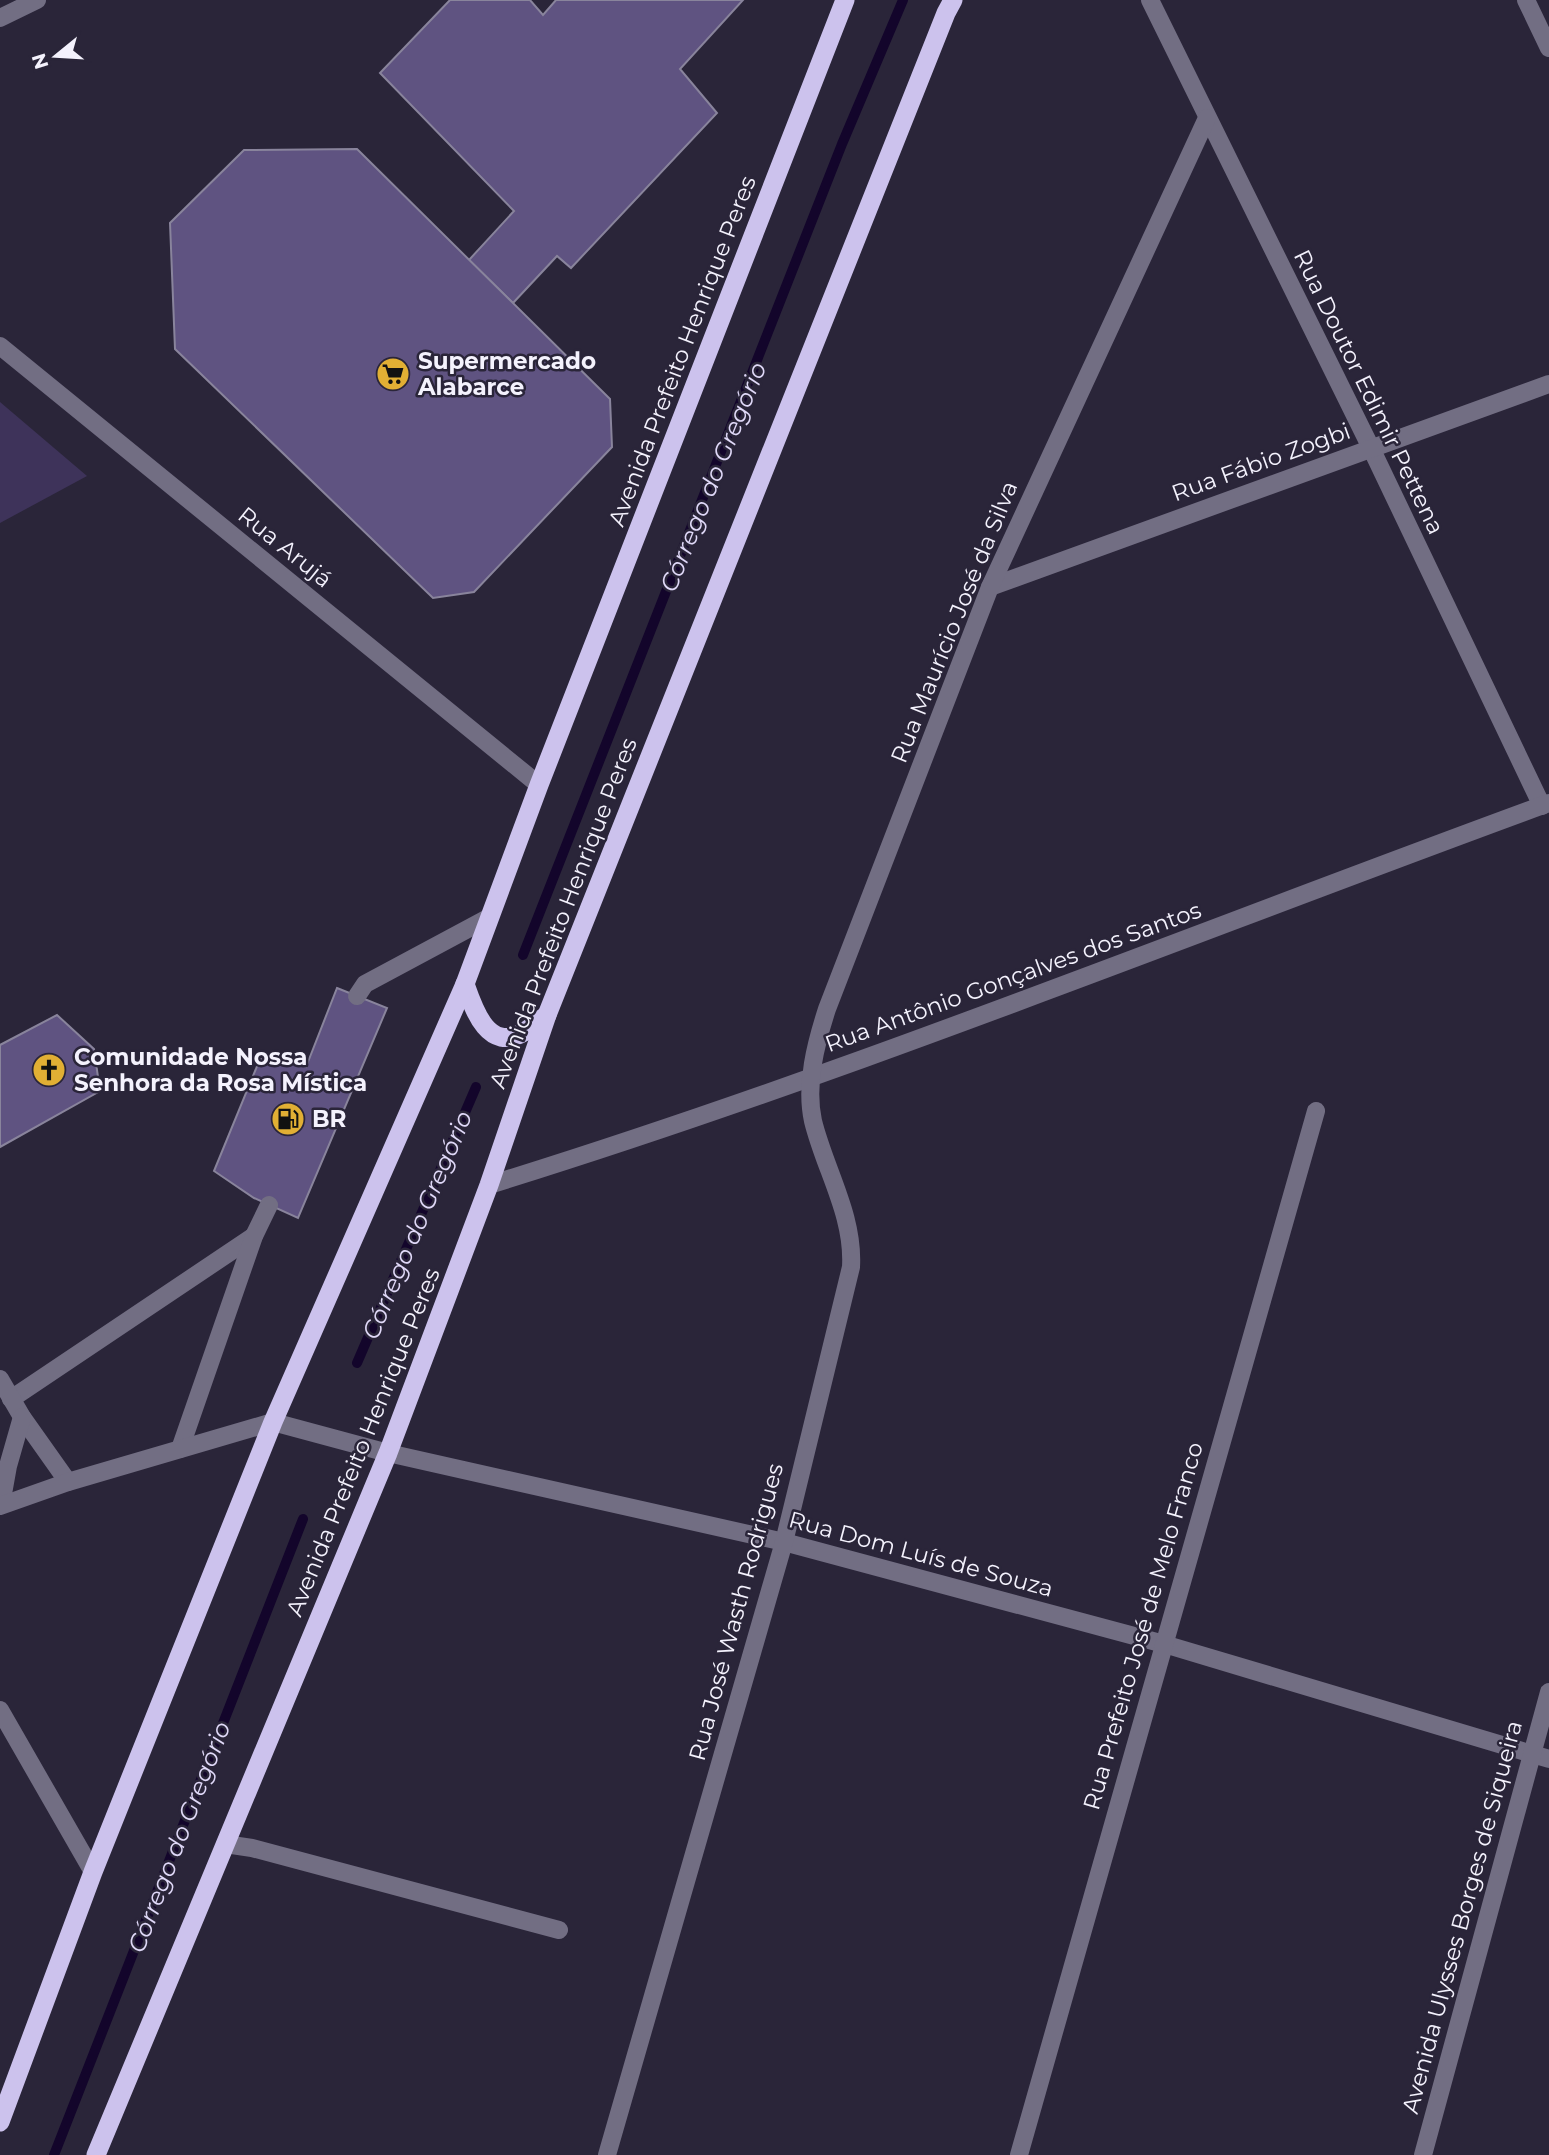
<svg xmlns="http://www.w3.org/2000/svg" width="1549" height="2155" font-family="Montserrat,sans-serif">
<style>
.green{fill:#3e335a}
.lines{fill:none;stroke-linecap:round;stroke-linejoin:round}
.stream{stroke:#13052b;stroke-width:10}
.building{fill:#5f5381;stroke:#89849c;stroke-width:2}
.service{stroke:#726e83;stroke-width:18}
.minor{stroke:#726e83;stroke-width:18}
.trunk{stroke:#ccc2ed;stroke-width:19}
.labels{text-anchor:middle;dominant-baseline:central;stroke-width:5;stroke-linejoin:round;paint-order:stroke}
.street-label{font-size:23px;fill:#f4f2fd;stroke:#2a2539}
.poi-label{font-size:23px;font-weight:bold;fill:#f4f2fd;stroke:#2a2539;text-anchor:start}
.water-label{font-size:24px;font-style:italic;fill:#e0d9f8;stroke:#2a2539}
</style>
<rect width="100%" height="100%" fill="#2a2539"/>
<polygon class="green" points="0,402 87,476 0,523"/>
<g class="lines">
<g class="stream">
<polyline points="523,955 842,144 903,0"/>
<polyline points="357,1363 476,1087"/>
<polyline points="54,2155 303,1519"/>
</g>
</g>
<g class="building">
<polygon points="450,0 530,0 543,15 556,0 743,0 680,69 717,113 571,268 557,256 513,303 469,260 514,211 380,73"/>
<polygon points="357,149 610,399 612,447 474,592 433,598 175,349 170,223 244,150"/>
<polygon points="337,988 387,1008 298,1218 254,1198 214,1171 260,1059 297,1063 306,1067"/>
<polygon points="57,1015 94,1049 100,1091 0,1147 0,1045"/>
</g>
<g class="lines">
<g class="service">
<polyline points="357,996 365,984 490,917"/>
<polyline points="11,1399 254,1236"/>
<polyline points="180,1449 254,1236 269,1205"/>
<polyline points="225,1844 252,1848 559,1930"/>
</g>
<g class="minor">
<polyline points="1150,0 1371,448 1542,806"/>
<polyline points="1526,0 1549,48"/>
<polyline points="0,18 37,0"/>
<polyline points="0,346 539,785"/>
<polyline points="990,587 1549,384"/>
<path d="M489 1185C848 1074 1196 932 1549 803"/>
<polyline points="0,1379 22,1417 68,1482"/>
<polyline points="1,1505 8,1466 22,1417"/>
<polyline points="0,1506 68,1482 273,1422 388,1453 784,1542 1164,1644 1549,1759"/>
<polyline points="0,1710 93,1872"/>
<path d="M607 2155 784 1542 851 1267C854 1215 825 1170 813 1121 805 1084 816 1043 827 1009L990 587 1207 118"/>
<polyline points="1019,2155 1316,1111"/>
<polyline points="1423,2155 1549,1692"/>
</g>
<g class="trunk">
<path d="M465 984C474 1010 488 1053 524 1032 532 1027 540 1020 547 1015"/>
<polyline points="0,2122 93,1872 273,1422 465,984 539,785 845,0"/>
<polyline points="96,2155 388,1453 489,1185 547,1015 946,13 953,0"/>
</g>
</g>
<defs>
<symbol id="supermarket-disc" viewBox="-11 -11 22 22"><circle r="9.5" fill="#e1af34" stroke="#2a2539"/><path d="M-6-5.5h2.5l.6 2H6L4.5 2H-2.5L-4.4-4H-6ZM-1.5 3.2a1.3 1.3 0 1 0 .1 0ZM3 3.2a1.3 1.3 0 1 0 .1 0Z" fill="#111"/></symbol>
<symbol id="church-disc" viewBox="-11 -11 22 22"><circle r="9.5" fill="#e1af34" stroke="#2a2539"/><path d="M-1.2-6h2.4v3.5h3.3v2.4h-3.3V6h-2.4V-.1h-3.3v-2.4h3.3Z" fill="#111"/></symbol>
<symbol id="fuel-disc" viewBox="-11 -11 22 22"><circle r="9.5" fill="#e1af34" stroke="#2a2539"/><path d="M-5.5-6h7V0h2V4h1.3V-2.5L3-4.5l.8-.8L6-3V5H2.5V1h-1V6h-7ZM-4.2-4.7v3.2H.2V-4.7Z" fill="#111"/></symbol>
</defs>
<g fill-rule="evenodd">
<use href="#supermarket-disc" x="374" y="355" width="38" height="38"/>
<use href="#church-disc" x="30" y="1051" width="38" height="38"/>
<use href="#fuel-disc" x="269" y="1100" width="38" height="38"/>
</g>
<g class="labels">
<g class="street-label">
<text transform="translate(682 351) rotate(-69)">Avenida Prefeito Henrique Peres</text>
<text transform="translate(1369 392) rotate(64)">Rua Doutor Edimir Pettena</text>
<text transform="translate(1261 462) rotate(-20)">Rua Fábio Zogbi</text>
<text transform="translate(285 547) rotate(39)">Rua Arujá</text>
<text transform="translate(954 622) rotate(-68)">Rua Maurício José da Silva</text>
<text transform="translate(563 913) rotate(-69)">Avenida Prefeito Henrique Peres</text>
<text transform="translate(1013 977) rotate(-20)">Rua Antônio Gonçalves dos Santos</text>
<text transform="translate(363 1442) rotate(-68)">Avenida Prefeito Henrique Peres</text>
<text transform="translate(921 1554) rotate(15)">Rua Dom Luís de Souza</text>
<text transform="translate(736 1612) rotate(-75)">Rua José Wasth Rodrigues</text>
<text transform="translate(1143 1626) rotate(-74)">Rua Prefeito José de Melo Franco</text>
<text transform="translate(1462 1917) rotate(-75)">Avenida Ulysses Borges de Siqueira</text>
</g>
<g class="poi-label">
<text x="418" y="361">Supermercado<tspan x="418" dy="26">Alabarce</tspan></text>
<text x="74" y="1057">Comunidade Nossa<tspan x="74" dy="26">Senhora da Rosa Mística</tspan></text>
<text x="312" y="1119">BR</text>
</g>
<g class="water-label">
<text transform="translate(713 477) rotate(-68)">Córrego do Gregório</text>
<text transform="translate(417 1225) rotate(-67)">Córrego do Gregório</text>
<text transform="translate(179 1837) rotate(-69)">Córrego do Gregório</text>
</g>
</g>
<g transform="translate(56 56) rotate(252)" stroke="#2a2539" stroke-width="5" paint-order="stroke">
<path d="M0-5L12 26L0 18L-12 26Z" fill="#f4f2fd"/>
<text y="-10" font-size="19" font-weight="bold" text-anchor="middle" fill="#f4f2fd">N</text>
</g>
</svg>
